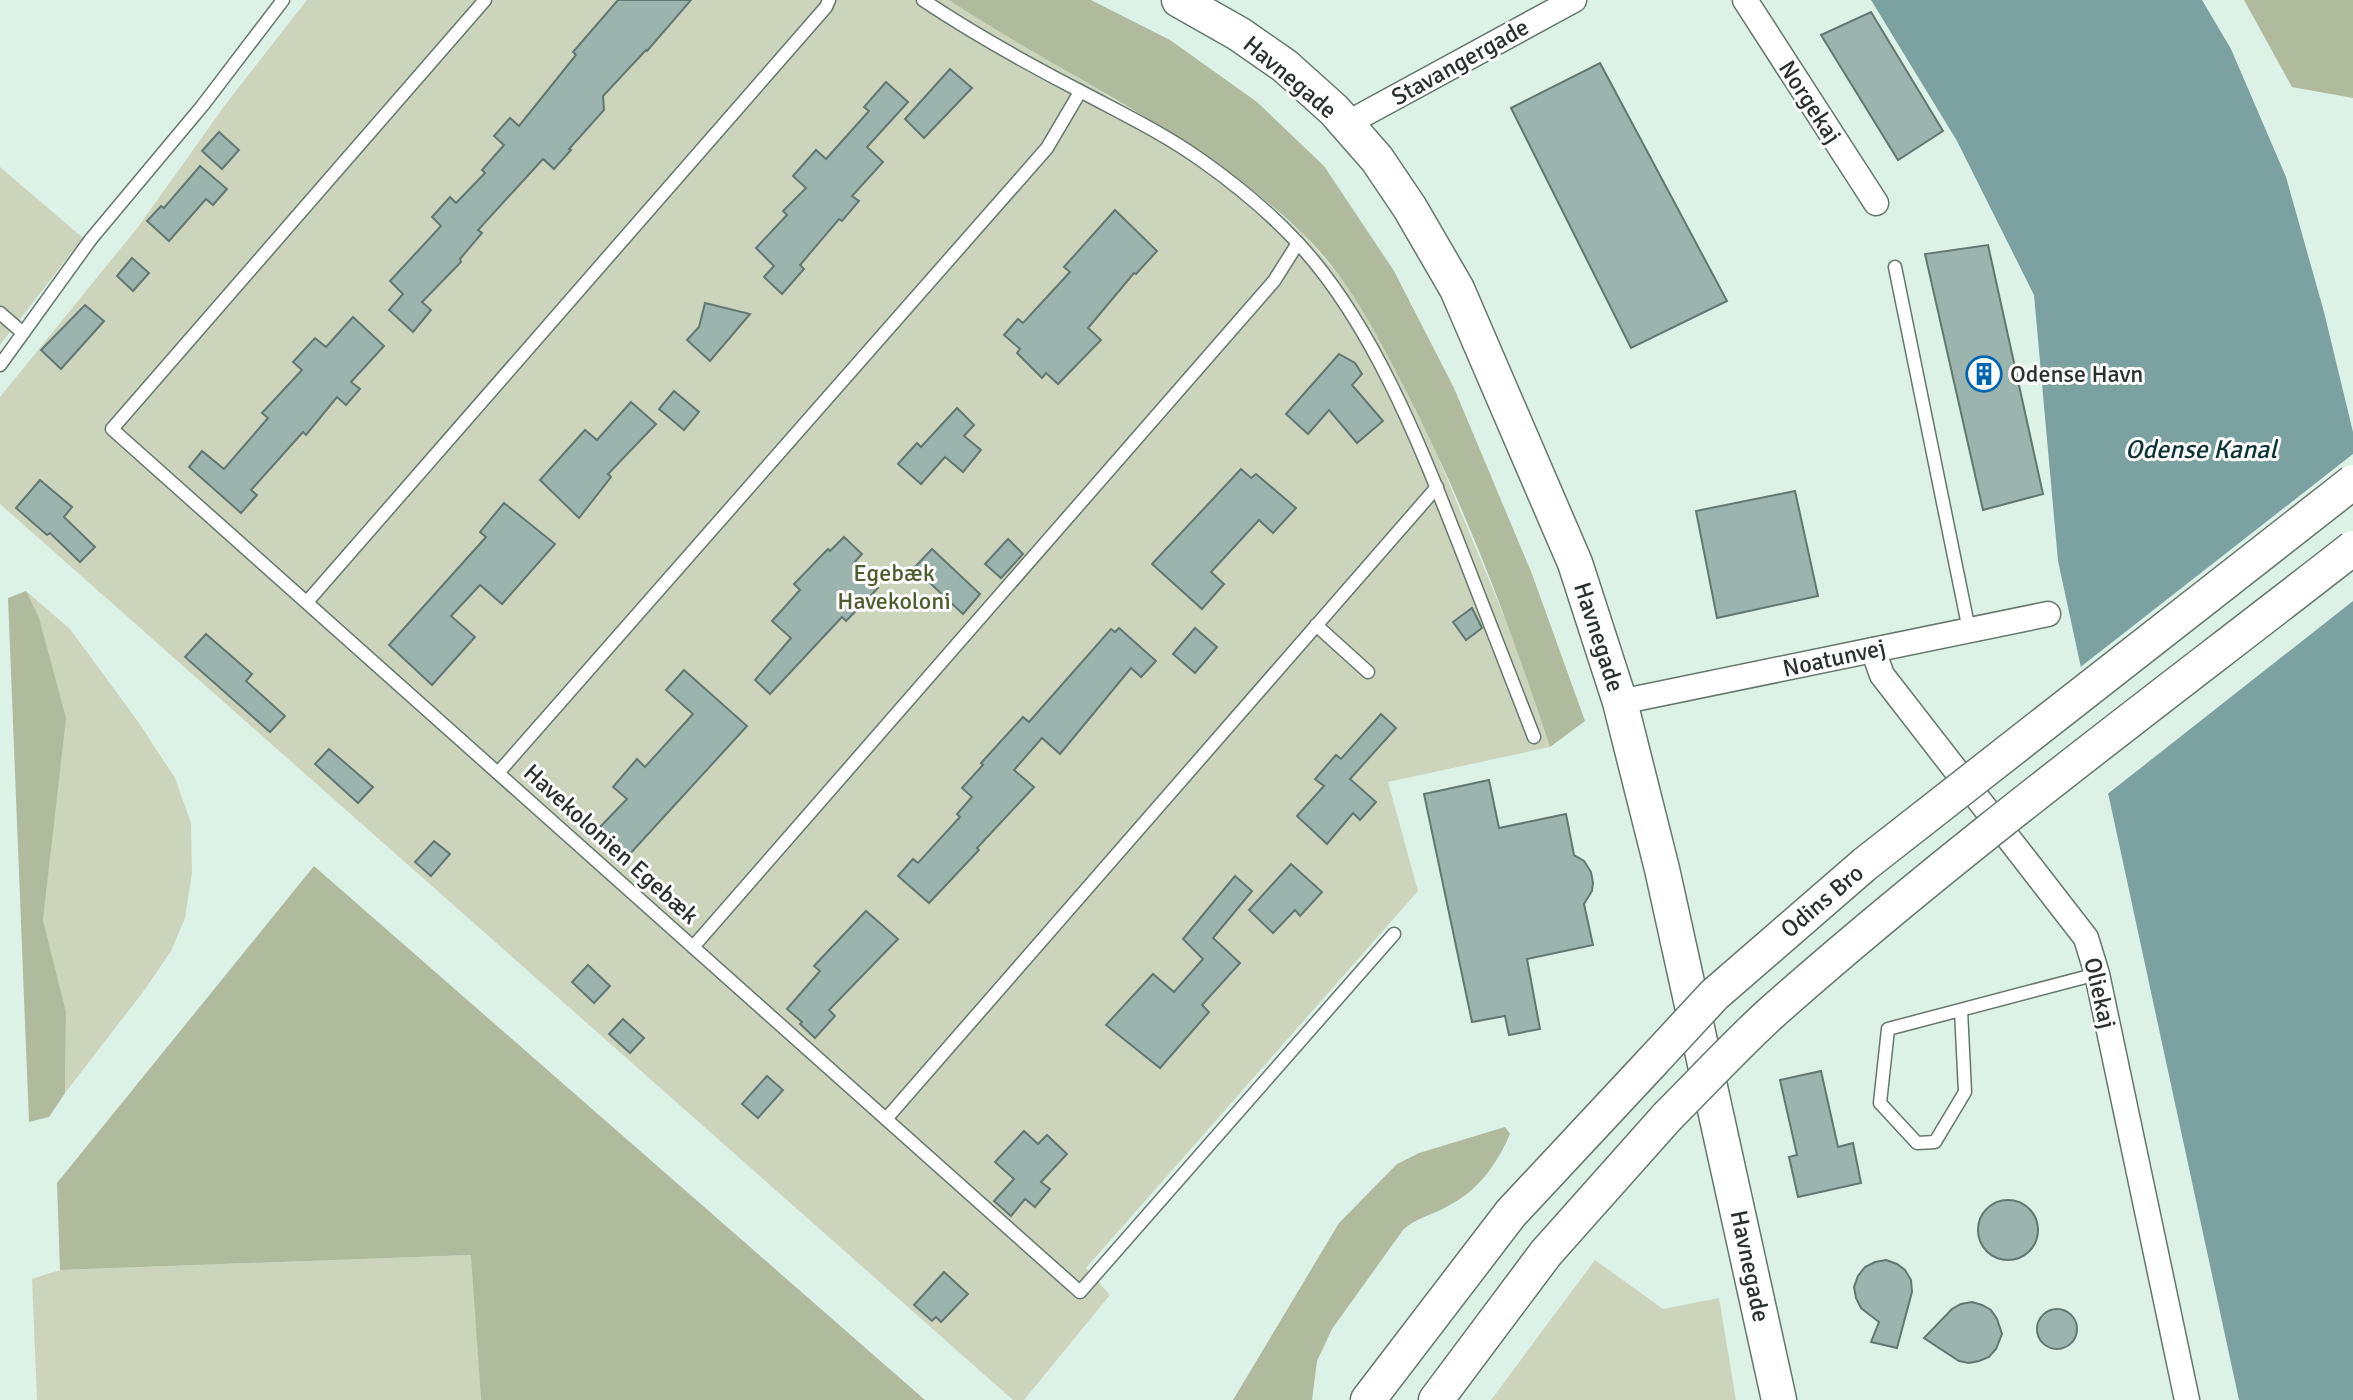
<svg xmlns="http://www.w3.org/2000/svg" width="2353" height="1400" font-family="Signika,sans-serif">
<style>
.green{fill:#ccd5bc}
.forest{fill:#b0ba9d}
.water{fill:#7ca1a1}
.pier{fill:#ddf2e6}
.building{fill:#9cb4ae;stroke:#617772;stroke-width:2}
.lines{fill:none;stroke-linecap:round;stroke-linejoin:round}
.lane-casing{stroke:#64776c;stroke-width:15}
.street-casing{stroke:#64776c;stroke-width:27}
.secondary-casing{stroke:#64776c;stroke-width:37}
.lane{stroke:#fff;stroke-width:12}
.street{stroke:#fff;stroke-width:24}
.secondary{stroke:#fff;stroke-width:34}
.secondary-bridge-casing{stroke:#64776c;stroke-width:37;stroke-linecap:butt}
.secondary-bridge{stroke:#fff;stroke-width:34}
.labels{text-anchor:middle;dominant-baseline:central;stroke-width:6;stroke-linejoin:round;paint-order:stroke}
.street-label{font-size:24px;fill:#29312c;stroke:#fff}
.poi-label{font-size:24px;fill:#29312c;stroke:#fff;text-anchor:start}
.park-label{font-size:24px;fill:#4e5d2e;stroke:#fff}
.water-label{font-size:26px;font-style:italic;fill:#0d3435;stroke:#fff}
</style>
<rect width="100%" height="100%" fill="#ddf2e6"/>
<g class="green">
<polygon points="307,0 949,0 1175,136 1250,189 1303,234 1343,280 1373,326 1431,440 1516,645 1550,747 1388,782 1418,891 1086,1268 1110,1295 1024,1400 1013,1400 0,504 0,397 138,227 225,105"/>
<polygon points="0,167 83,238 0,345"/>
<polygon points="26,591 70,629 139,723 175,778 191,823 192,873 185,918 171,951 143,992 65,1093 66,1012 43,920 51,846"/>
<polygon points="472,1255 481,1400 37,1400 32,1279 60,1270"/>
<polygon points="1595,1260 1663,1309 1719,1298 1736,1400 1491,1400"/>
</g>
<g class="forest">
<path d="M949 0H1091L1170 40 1257 102 1324 166 1394 271 1454 388 1532 574 1585 721 1550 747C1510 625 1464 503 1405 389 1376 333 1348 277 1302 233 1200 135 1066 77 949 0Z"/>
<polygon points="2244,0 2353,0 2353,98 2292,87"/>
<polygon points="26,591 39,618 66,718 43,920 66,1012 65,1093 49,1117 29,1122 8,598"/>
<polygon points="314,866 925,1400 481,1400 471,1255 60,1270 57,1183"/>
<path d="M1505 1127 1510 1134C1497 1164 1478 1191 1448 1206 1431 1216 1419 1216 1403 1230L1332 1329 1317 1361 1312 1400H1233L1339 1223 1397 1164 1419 1153Z"/>
</g>
<polygon class="water" points="1871,0 2202,0 2231,49 2286,177 2324,312 2353,432 2353,1400 2239,1400 2058,561 2034,295 1957,141"/>
<polygon class="pier" points="2353,454 2353,601 2105,796 2078,669"/>
<g class="building">
<polygon points="618,0 691,0 647,51 646,50 603,96 604,110 569,149 571,150 554,169 543,159 478,230 482,233 460,259 461,262 422,302 431,310 413,332 389,310 403,294 390,281 441,226 432,217 450,197 456,203 485,173 482,170 504,145 494,136 510,118 519,126 576,55 573,52"/>
<polygon points="1871,12 1943,131 1898,160 1821,35"/>
<polygon points="1600,63 1727,301 1631,348 1511,108"/>
<polygon points="950,69 972,88 924,138 905,119"/>
<polygon points="886,82 908,102 867,147 883,162 852,196 859,201 842,221 839,219 800,265 804,269 782,294 764,277 774,266 756,248 787,215 783,211 806,188 793,176 816,150 826,159 869,111 864,107"/>
<polygon points="219,132 239,150 222,169 202,151"/>
<polygon points="200,166 227,189 213,205 206,199 169,241 147,221 161,206 164,208"/>
<polygon points="1115,210 1157,251 1136,274 1134,273 1088,328 1101,340 1058,384 1046,373 1042,378 1017,353 1020,349 1004,335 1018,319 1023,323 1070,272 1064,267"/>
<polygon points="1988,245 2043,494 1983,510 1925,254"/>
<polygon points="132,258 149,273 133,291 117,276"/>
<polygon points="705,303 750,314 710,361 687,340 699,327"/>
<polygon points="85,305 104,321 61,369 41,350"/>
<polygon points="353,317 384,346 351,382 360,389 346,405 337,397 306,435 303,432 251,490 257,495 241,513 189,467 202,451 224,469 268,418 262,413 302,370 293,362 315,338 326,347"/>
<polygon points="1339,354 1355,363 1362,374 1352,385 1383,421 1357,443 1329,410 1308,434 1286,414"/>
<polygon points="674,391 699,412 684,430 659,409"/>
<polygon points="631,402 656,424 608,474 611,477 579,518 540,480 585,430 597,440"/>
<polygon points="957,408 974,425 964,436 981,450 963,472 945,457 921,484 898,464 917,443 921,447"/>
<polygon points="1241,469 1251,478 1256,474 1296,508 1273,533 1259,520 1211,572 1224,584 1202,609 1152,564"/>
<polygon points="40,480 72,507 64,517 95,547 80,562 50,533 47,535 16,508"/>
<polygon points="1795,491 1818,596 1717,618 1696,511"/>
<polygon points="504,503 555,544 502,604 480,585 451,616 475,637 432,685 389,645 486,537 480,532"/>
<polygon points="844,537 862,554 853,564 878,588 846,621 842,617 770,694 755,680 791,638 772,621 800,590 794,584 828,549 830,551"/>
<polygon points="1008,539 1023,554 1001,578 985,564"/>
<polygon points="932,549 980,594 963,614 914,568"/>
<polygon points="1472,608 1482,628 1466,640 1453,622"/>
<polygon points="1119,628 1156,661 1141,677 1131,668 1060,754 1042,738 1014,770 1034,787 977,848 979,850 929,903 898,876 913,859 918,863 960,817 957,814 972,797 962,788 983,765 981,763 1023,717 1029,722 1111,629 1115,632"/>
<polygon points="1195,628 1217,647 1195,673 1173,654"/>
<polygon points="206,634 252,674 246,681 285,716 270,732 185,657"/>
<polygon points="684,670 747,726 628,856 599,828 627,799 613,787 637,759 645,767 693,714 666,690"/>
<polygon points="1381,714 1396,728 1350,779 1376,802 1360,820 1353,813 1327,844 1297,816 1324,786 1315,779 1336,755 1341,759"/>
<polygon points="329,749 373,787 358,803 315,764"/>
<polygon points="1489,780 1499,828 1566,814 1574,855 1584,861 1591,872 1593,883 1592,891 1584,904 1593,945 1527,959 1540,1029 1509,1035 1505,1016 1472,1022 1424,794"/>
<polygon points="434,841 450,854 431,876 415,862"/>
<polygon points="1291,864 1322,892 1300,916 1295,910 1273,933 1249,910"/>
<polygon points="1235,876 1252,891 1213,938 1240,963 1202,1005 1209,1012 1160,1068 1106,1025 1153,974 1174,992 1203,959 1183,939"/>
<polygon points="866,911 898,939 829,1010 835,1016 815,1038 800,1024 802,1022 787,1009 820,971 814,966"/>
<polygon points="588,965 610,986 594,1003 572,982"/>
<polygon points="623,1019 644,1038 630,1053 609,1034"/>
<polygon points="1821,1071 1838,1147 1853,1143 1861,1183 1798,1197 1789,1157 1797,1155 1780,1080"/>
<polygon points="767,1076 783,1090 758,1118 742,1104"/>
<polygon points="1024,1131 1038,1144 1047,1135 1067,1154 1041,1182 1050,1189 1035,1207 1025,1199 1011,1216 994,1201 1014,1179 995,1162"/>
<circle cx="2008" cy="1230" r="30"/>
<polygon points="1886,1260 1897,1264 1905,1270 1911,1280 1912,1292 1897,1348 1871,1342 1879,1322 1861,1308 1856,1298 1854,1287 1858,1276 1865,1267 1875,1262"/>
<polygon points="944,1272 968,1294 941,1322 936,1317 932,1321 914,1305"/>
<polygon points="1972,1302 1982,1305 1991,1310 1997,1319 2002,1334 1996,1349 1989,1357 1979,1361 1969,1363 1959,1361 1924,1338 1952,1309 1961,1304"/>
<circle cx="2057" cy="1329" r="20"/>
</g>
<g class="lines">
<defs>
<g id="lane">
<polyline points="485,0 112,429 1080,1292 1394,934"/>
<path d="M923 0C974 34 1026 63 1080 91 1121 113 1163 133 1201 160 1235 184 1269 212 1297 242 1371 321 1418 440 1457 539 1483 605 1508 671 1534 737"/>
<polyline points="1895,267 1969,630"/>
<polyline points="0,313 23,333"/>
<polyline points="0,365 91,239 203,105 283,0"/>
<polyline points="307,602 826,7 829,0"/>
<polyline points="1316,625 1368,672"/>
<polyline points="498,773 1047,148 1080,92"/>
<polyline points="693,947 1274,281 1298,243"/>
<polyline points="1961,1010 1965,1092 1935,1142 1917,1143 1880,1103 1888,1029 2097,974"/>
<polyline points="886,1119 1437,487"/>
</g>
<g id="street">
<polyline points="1745,0 1876,203"/>
<polyline points="1346,124 1574,0"/>
<polyline points="1873,650 1882,675 2086,938 2097,974 2187,1400"/>
<polyline points="1620,702 2048,614"/>
</g>
<g id="secondary">
<polyline points="1179,0 1239,34 1285,66 1334,110 1377,159 1410,208 1457,289 1575,563 1620,702 1662,869 1779,1400"/>
<polyline points="1368,1400 1511,1213 1652,1062"/>
<polyline points="1436,1400 1546,1253 1667,1117"/>
</g>
</defs>
<use href="#lane" class="lane-casing"/>
<use href="#street" class="street-casing"/>
<use href="#secondary" class="secondary-casing"/>
<use href="#lane" class="lane"/>
<use href="#street" class="street"/>
<use href="#secondary" class="secondary"/>
<defs>
<g id="secondary-bridge">
<polyline points="1652,1062 1714,995 1865,864 2353,482"/>
<path d="M1667 1117C1701 1083 1734 1047 1770 1014 1956 849 2157 701 2353 548"/>
</g>
</defs>
<use href="#secondary-bridge" class="secondary-bridge-casing"/>
<use href="#secondary-bridge" class="secondary-bridge"/>
</g>
<defs>
<symbol id="building-ring" viewBox="-11 -11 22 22"><circle r="9.5" fill="#fff" stroke="#0065b1" stroke-width="1.5"/><path d="M-4-6H4V6H1V3H-1V6H-4ZM-2.5-4.3h1.7v1.8h-1.7ZM.8-4.3h1.7v1.8H.8ZM-2.5-1h1.7V.8h-1.7ZM.8-1h1.7V.8H.8Z" fill="#0065b1"/></symbol>
</defs>
<g fill-rule="evenodd">
<use href="#building-ring" x="1964" y="354" width="40" height="40"/>
</g>
<g class="labels">
<g class="street-label">
<text transform="translate(1460 62) rotate(-29)">Stavangergade</text>
<text transform="translate(1290 77) rotate(40)">Havnegade</text>
<text transform="translate(1810 102) rotate(57)">Norgekaj</text>
<text transform="translate(1599 637) rotate(72)">Havnegade</text>
<text transform="translate(1834 658) rotate(-12)">Noatunvej</text>
<text transform="translate(611 844) rotate(42)">Havekolonien Egebæk</text>
<text transform="translate(1822 901) rotate(-40)">Odins Bro</text>
<text transform="translate(2100 993) rotate(77)">Oliekaj</text>
<text transform="translate(1750 1266) rotate(78)">Havnegade</text>
</g>
<g class="poi-label">
<text x="2010" y="374">Odense Havn</text>
</g>
<g class="park-label">
<text x="894" y="573">Egebæk<tspan x="894" dy="28">Havekoloni</tspan></text>
</g>
<g class="water-label">
<text x="2201" y="450">Odense Kanal</text>
</g>
</g>
</svg>
